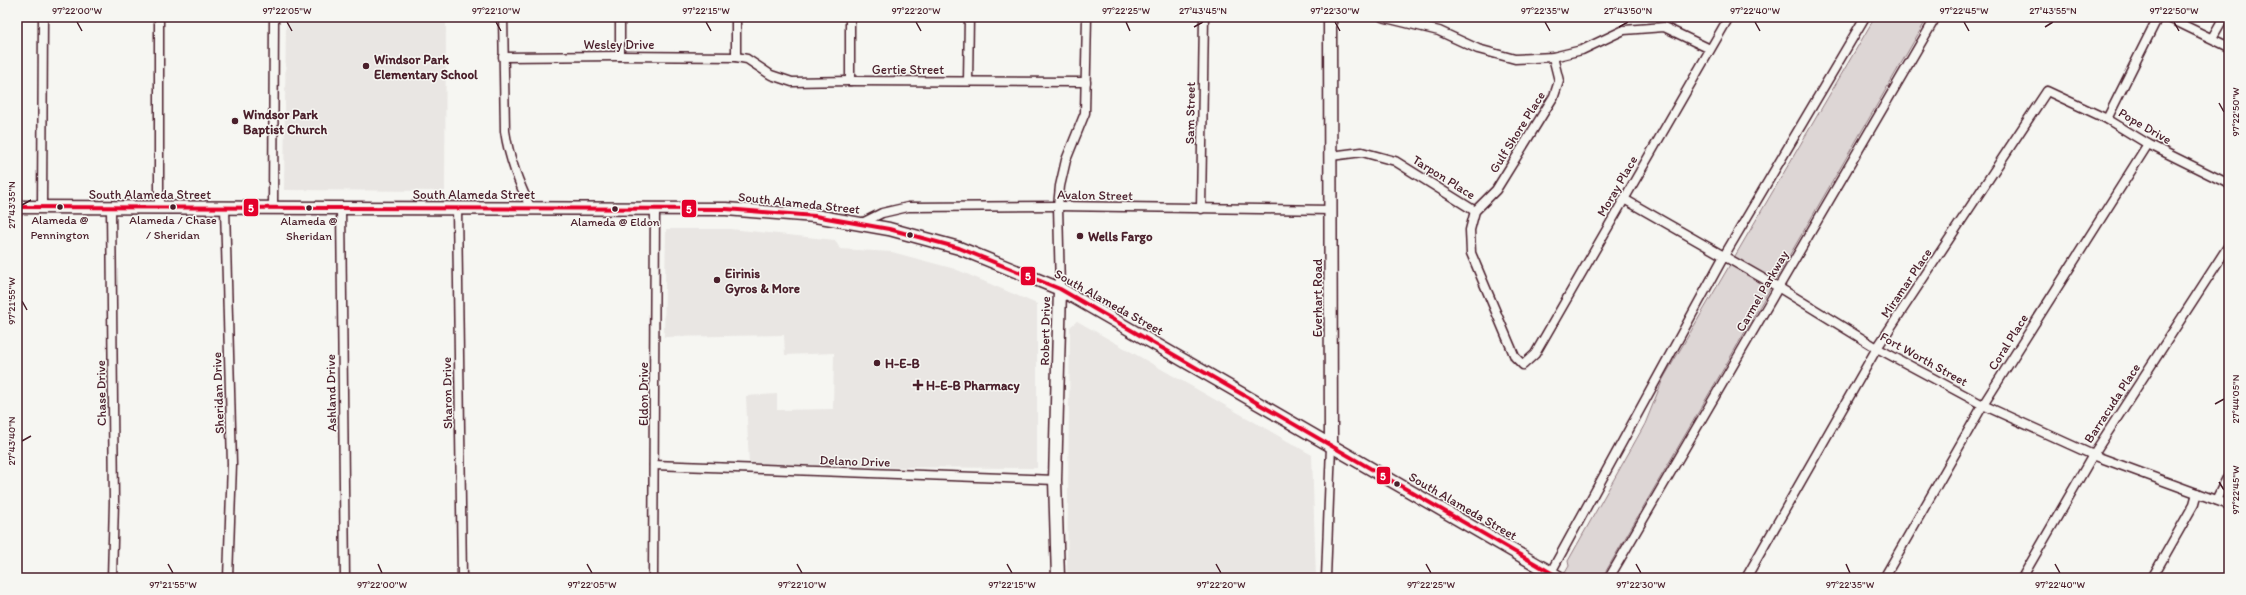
<svg xmlns="http://www.w3.org/2000/svg" width="2246" height="595" font-family="Itim,sans-serif">
<style>
.built{fill:#e9e6e3}
.green{fill:#ddd6d5;stroke:#947a80}
.lines{fill:none;stroke-linecap:round;stroke-linejoin:round}
.street-casing{stroke:#4a1f2b;stroke-width:11}
.secondary-casing{stroke:#4a1f2b;stroke-width:15}
.street{stroke:#f6f6f2;stroke-width:8}
.secondary{stroke:#f6f6f2;stroke-width:12}
.bus-1-casing{stroke:#f6f6f2;stroke-width:7}
.bus-1{stroke:#e4002b;stroke-width:4}
.ticks{fill:none;stroke:#4a1f2b;stroke-width:1.5}
.poi-dot{fill:#4a1f2b;stroke:#f6f6f2;stroke-width:1.5}
.labels{text-anchor:middle;dominant-baseline:central;stroke-width:3;stroke-linejoin:round;paint-order:stroke}
.bus-label{font-size:12px;fill:#4a1f2b;stroke:#f6f6f2}
.street-label{font-size:13px;fill:#4a1f2b;stroke:#f6f6f2}
.poi-label{font-size:13px;font-weight:bold;fill:#4a1f2b;stroke:#f6f6f2;text-anchor:start}
.line-badge{stroke:#f6f6f2;stroke-width:1.5}
.badge-label{font-size:11px;text-anchor:middle;font-weight:bold;fill:#fff}
.neatline{fill:none;stroke:#4a1f2b;stroke-width:1.5}
.ticks-label{font-size:10px;text-anchor:middle;fill:#4a1f2b}
</style>
<rect width="100%" height="100%" fill="#f6f6f2"/>
<filter id="ink" filterUnits="userSpaceOnUse"><feTurbulence type="fractalNoise" baseFrequency=".025" numOctaves="2"/><feDisplacementMap in="SourceGraphic" scale="8" xChannelSelector="R" yChannelSelector="G"/><feConvolveMatrix kernelMatrix="1 2 1 2 8 2 1 2 1" color-interpolation-filters="sRGB"/></filter>
<g filter="url(#ink)">
<g class="built">
<polygon points="286,17 446,17 445,191 284,190"/>
<polygon points="666,229 730,229 835,240 840,249 892,252 955,269 1037,304 1037,468 749,466 746,396 777,394 777,410 833,409 834,353 785,355 784,335 664,337"/>
<polygon points="1077,321 1312,455 1316,578 1067,578 1070,327"/>
</g>
<polygon class="green" points="1875,17 1928,17 1602,578 1562,578 1569,566 1568,561 1645,424 1663,379"/>
<g class="lines">
<defs>
<g id="street">
<path d="M503 17 505 131C509 159 519 183 531 209"/>
<polyline points="1382,17 1439,31 1478,49 1515,59 1553,57 1582,50 1624,30 1664,27 1710,49"/>
<polyline points="2167,17 2229,47"/>
<polyline points="2212,38 2224,17"/>
<polyline points="620,56 620,17"/>
<polyline points="503,57 620,56 736,57 747,59 771,75 792,82 850,81 1086,82"/>
<polyline points="736,57 736,17"/>
<polyline points="1553,57 1559,81 1554,96 1496,190 1475,211 1470,230 1471,253 1515,357 1523,365 1535,354 1729,17"/>
<polyline points="850,81 850,17"/>
<polyline points="968,81 969,17"/>
<polyline points="2107,119 2158,17"/>
<polyline points="1331,156 1362,152 1395,161 1475,211"/>
<polyline points="1624,199 1778,287 1877,348 1983,405 2093,455 2229,505"/>
<polyline points="42,208 43,17"/>
<polyline points="111,208 114,502 112,578"/>
<polyline points="159,208 159,17"/>
<polyline points="225,208 232,464 228,578"/>
<polyline points="273,208 274,17"/>
<polyline points="341,208 345,578"/>
<polyline points="457,208 462,578"/>
<polyline points="1201,209 1204,17"/>
<polyline points="862,223 882,213 908,207 1058,206 1331,210"/>
<polyline points="1060,289 1058,206 1060,186 1066,160 1085,113 1087,17"/>
<polyline points="654,465 1055,480"/>
<polyline points="2216,500 2229,474"/>
<polyline points="1551,572 1724,256 1865,17"/>
<polyline points="653,578 655,209"/>
<polyline points="1326,578 1331,446"/>
<polyline points="1609,578 1936,17"/>
<polyline points="1746,578 1877,348 2047,91 2107,119 2148,144 2229,184"/>
<polyline points="1884,578 1983,405 2148,144"/>
<polyline points="2022,578 2093,455 2229,245"/>
<polyline points="2152,578 2194,504 2197,493"/>
</g>
<g id="secondary">
<polyline points="1330,17 1331,446"/>
<polyline points="17,207 726,209 815,216 889,229 959,248 1060,289 1560,578"/>
<polyline points="1058,578 1055,480 1060,289"/>
</g>
</defs>
<use href="#street" class="street-casing"/>
<use href="#secondary" class="secondary-casing"/>
<use href="#street" class="street"/>
<use href="#secondary" class="secondary"/>
<defs>
<polyline id="bus-1" points="17,207 726,209 815,216 889,229 959,248 1060,289 1560,578"/>
</defs>
<use href="#bus-1" class="bus-1-casing"/>
<use href="#bus-1" class="bus-1"/>
</g>
</g>
<path class="ticks" d="M77 22 82 31M287 22 292 31M496 22 501 31M706 22 711 31M916 22 921 31M1126 22 1130 31M1335 22 1340 31M1545 22 1550 31M1755 22 1760 31M1964 22 1969 31M2174 22 2179 31M1194 27 1203 22M1619 27 1628 22M2045 27 2053 22M2219 103 2224 112M22 205 31 200M22 301 27 310M2215 404 2224 399M22 441 31 436M2219 482 2224 490M168 564 173 573M378 564 382 573M587 564 592 573M797 564 802 573M1007 564 1012 573M1216 564 1221 573M1426 564 1431 573M1636 564 1641 573M1846 564 1850 573M2055 564 2060 573"/>
<g class="poi-dot">
<circle cx="366" cy="66" r="4"/>
<circle cx="235" cy="121" r="4"/>
<circle cx="60" cy="207" r="3.5"/>
<circle cx="173" cy="207" r="3.5"/>
<circle cx="309" cy="208" r="3.5"/>
<circle cx="615" cy="209" r="3.5"/>
<circle cx="910" cy="235" r="3.5"/>
<circle cx="1080" cy="236" r="4"/>
<circle cx="717" cy="280" r="4"/>
<circle cx="877" cy="363" r="4"/>
<path d="M916 379h4v4h4v4h-4v4h-4v-4h-4v-4h4z"/>
<circle cx="1397" cy="484" r="3.5"/>
</g>
<g class="labels">
<g class="bus-label">
<text x="60" y="220">Alameda @<tspan x="60" dy="15">Pennington</tspan></text>
<text x="173" y="220">Alameda / Chase<tspan x="173" dy="15">/ Sheridan</tspan></text>
<text x="309" y="221">Alameda @<tspan x="309" dy="15">Sheridan</tspan></text>
<text x="615" y="222">Alameda @ Eldon</text>
</g>
<g class="street-label">
<text x="619" y="44">Wesley Drive</text>
<text x="908" y="69">Gertie Street</text>
<text transform="translate(1190 113) rotate(-89)">Sam Street</text>
<text transform="translate(2145 126) rotate(30)">Pope Drive</text>
<text transform="translate(1517 132) rotate(-58)">Gulf Shore Place</text>
<text transform="translate(1444 177) rotate(32)">Tarpon Place</text>
<text transform="translate(1617 186) rotate(-60)">Moray Place</text>
<text x="150" y="194">South Alameda Street</text>
<text x="474" y="194">South Alameda Street</text>
<text transform="translate(1095 195) rotate(1)">Avalon Street</text>
<text transform="translate(799 203) rotate(6)">South Alameda Street</text>
<text transform="translate(1906 283) rotate(-56)">Miramar Place</text>
<text transform="translate(1762 291) rotate(-60)">Carmel Parkway</text>
<text transform="translate(1317 298) rotate(-90)">Everhart Road</text>
<text transform="translate(1109 302) rotate(29)">South Alameda Street</text>
<text transform="translate(1045 331) rotate(-89)">Robert Drive</text>
<text transform="translate(2008 342) rotate(-58)">Coral Place</text>
<text transform="translate(1924 359) rotate(29)">Fort Worth Street</text>
<text transform="translate(101 393) rotate(-91)">Chase Drive</text>
<text transform="translate(218 393) rotate(-92)">Sheridan Drive</text>
<text transform="translate(331 393) rotate(-91)">Ashland Drive</text>
<text transform="translate(447 393) rotate(-91)">Sharon Drive</text>
<text transform="translate(643 394) rotate(-90)">Eldon Drive</text>
<text transform="translate(2112 403) rotate(-57)">Barracuda Place</text>
<text transform="translate(855 461) rotate(2)">Delano Drive</text>
<text transform="translate(1463 506) rotate(30)">South Alameda Street</text>
</g>
<g class="poi-label">
<text x="374" y="59">Windsor Park<tspan x="374" dy="15">Elementary School</tspan></text>
<text x="243" y="114">Windsor Park<tspan x="243" dy="15">Baptist Church</tspan></text>
<text x="1088" y="236">Wells Fargo</text>
<text x="725" y="273">Eirinis<tspan x="725" dy="15">Gyros &amp; More</tspan></text>
<text x="885" y="363">H-E-B</text>
<text x="926" y="385">H-E-B Pharmacy</text>
</g>
</g>
<g class="line-badge">
<rect x="243" y="198" width="16" height="19" rx="4" fill="#e4002b"/>
<rect x="681" y="199" width="16" height="19" rx="4" fill="#e4002b"/>
<rect x="1020" y="266" width="16" height="20" rx="4" fill="#e4002b"/>
<rect x="1376" y="466" width="15" height="19" rx="4" fill="#e4002b"/>
</g>
<g class="badge-label">
<text x="251" y="212">5</text>
<text x="689" y="213">5</text>
<text x="1028" y="280">5</text>
<text x="1383" y="480">5</text>
</g>
<rect width="2246" height="595" fill="none" stroke="#f6f6f2" stroke-width="44"/>
<rect x="22" y="22" width="2202" height="551" class="neatline"/>
<g class="ticks-label">
<text x="77" y="14">97°22'00"W</text>
<text x="287" y="14">97°22'05"W</text>
<text x="496" y="14">97°22'10"W</text>
<text x="706" y="14">97°22'15"W</text>
<text x="916" y="14">97°22'20"W</text>
<text x="1126" y="14">97°22'25"W</text>
<text x="1203" y="14">27°43'45"N</text>
<text x="1335" y="14">97°22'30"W</text>
<text x="1545" y="14">97°22'35"W</text>
<text x="1628" y="14">27°43'50"N</text>
<text x="1755" y="14">97°22'40"W</text>
<text x="1964" y="14">97°22'45"W</text>
<text x="2053" y="14">27°43'55"N</text>
<text x="2174" y="14">97°22'50"W</text>
<text transform="translate(2235 112) rotate(-90)" y="4">97°22'50"W</text>
<text transform="translate(11 205) rotate(-90)" y="4">27°43'35"N</text>
<text transform="translate(11 301) rotate(-90)" y="4">97°21'55"W</text>
<text transform="translate(2235 399) rotate(-90)" y="4">27°44'05"N</text>
<text transform="translate(11 441) rotate(-90)" y="4">27°43'40"N</text>
<text transform="translate(2235 490) rotate(-90)" y="4">97°22'45"W</text>
<text x="173" y="588">97°21'55"W</text>
<text x="382" y="588">97°22'00"W</text>
<text x="592" y="588">97°22'05"W</text>
<text x="802" y="588">97°22'10"W</text>
<text x="1012" y="588">97°22'15"W</text>
<text x="1221" y="588">97°22'20"W</text>
<text x="1431" y="588">97°22'25"W</text>
<text x="1641" y="588">97°22'30"W</text>
<text x="1850" y="588">97°22'35"W</text>
<text x="2060" y="588">97°22'40"W</text>
</g>
</svg>
